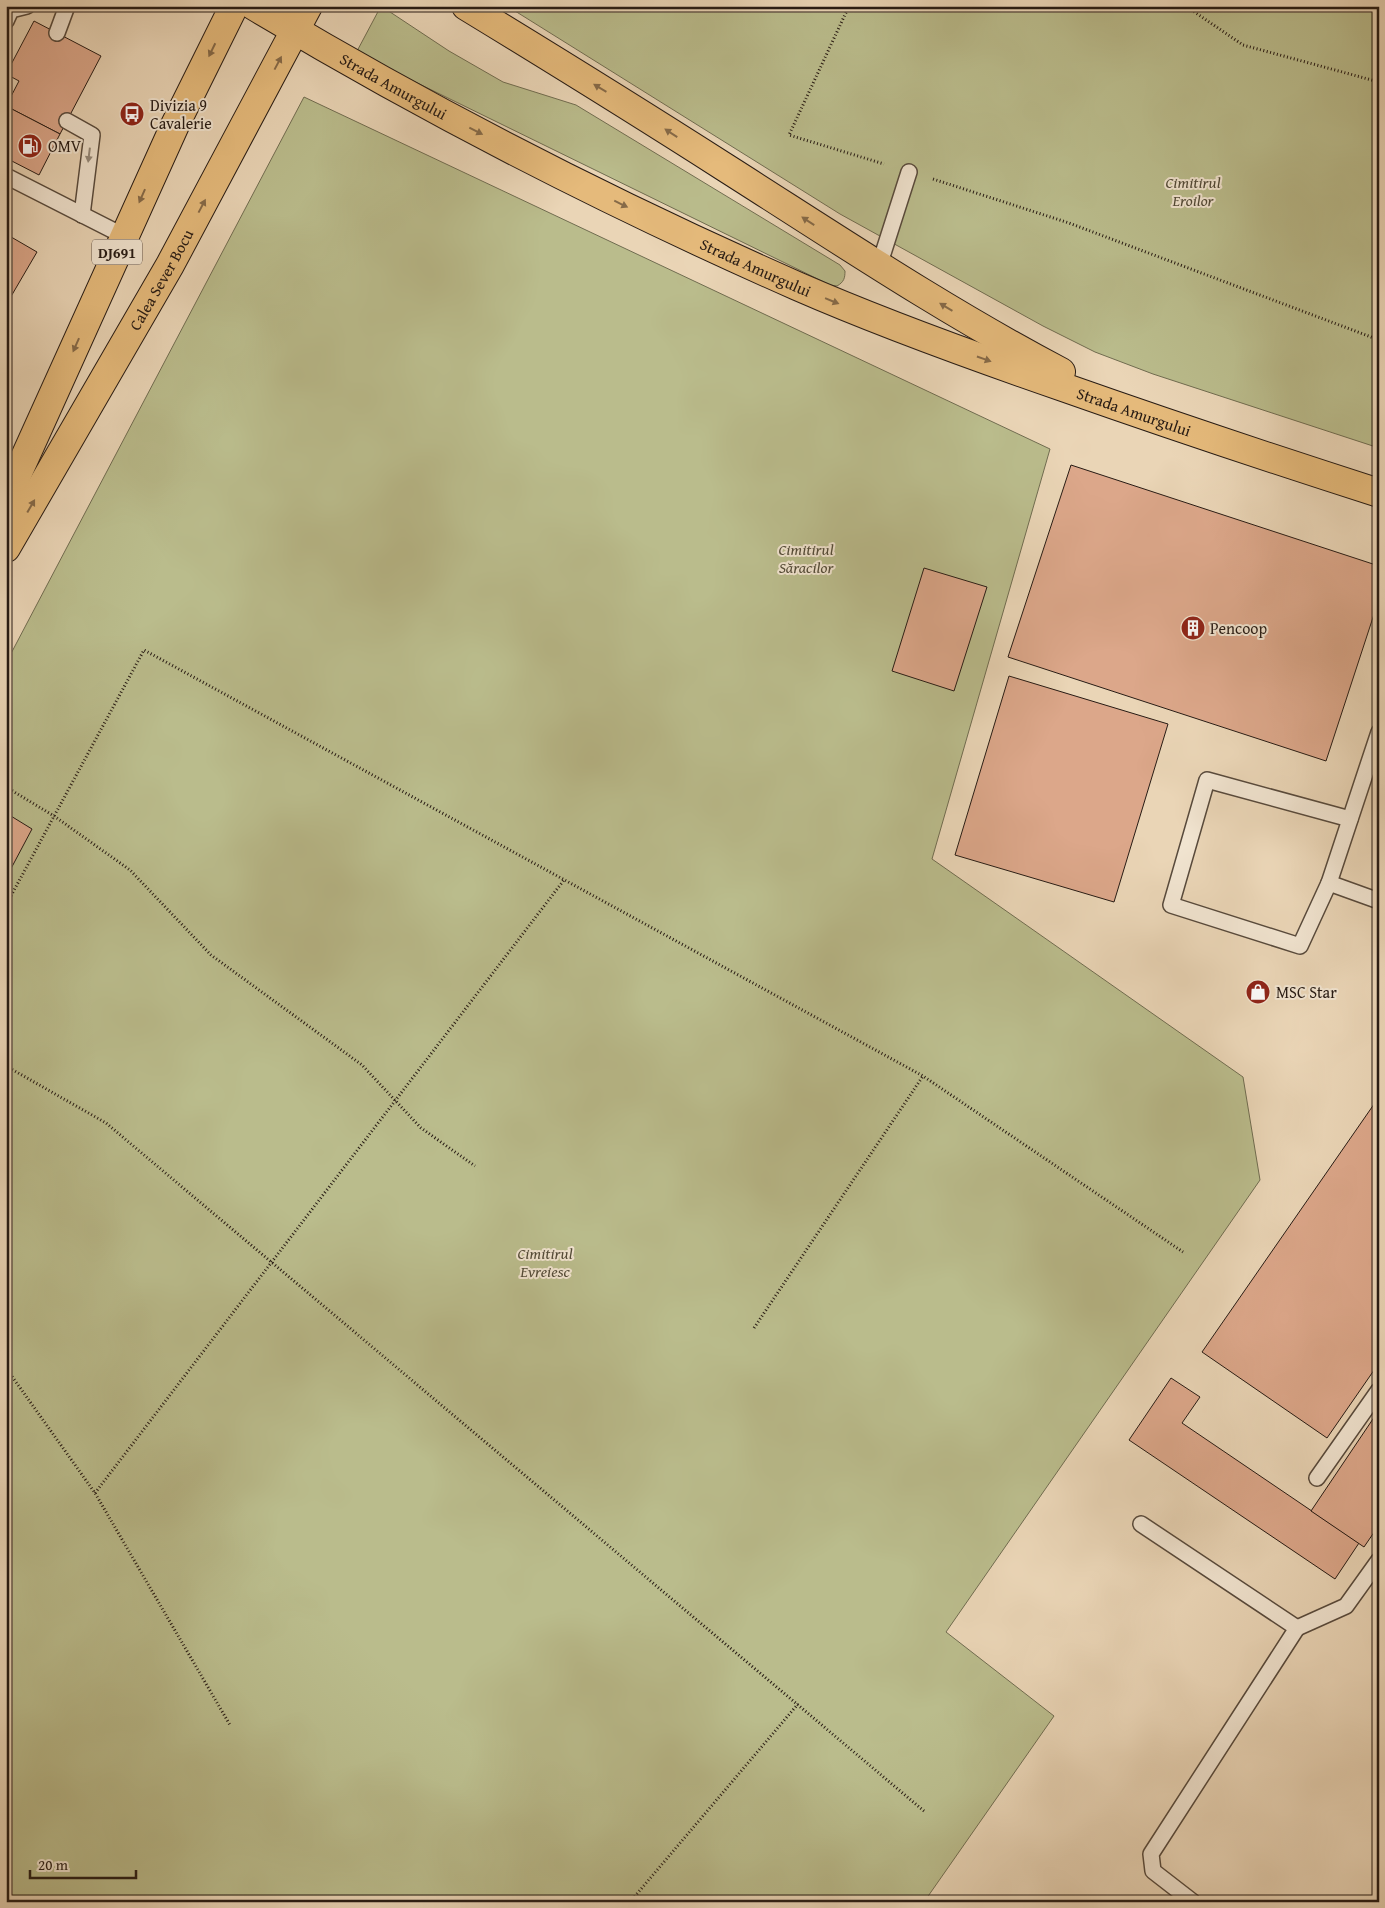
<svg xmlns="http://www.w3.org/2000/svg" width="1385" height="1908" font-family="'Gentium Book Plus',serif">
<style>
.green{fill:#babc8c;stroke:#706c50}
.building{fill:#dca78a;stroke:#271b14}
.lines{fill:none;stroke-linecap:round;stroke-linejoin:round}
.lane-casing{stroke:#584a3c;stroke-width:18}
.primary-casing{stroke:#271b14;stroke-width:30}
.path{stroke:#271b14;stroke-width:3;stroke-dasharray:1 2.5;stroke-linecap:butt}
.lane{stroke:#f1e4d0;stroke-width:15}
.primary{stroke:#e5ba7b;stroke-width:28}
.oneway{fill:#866a48}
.oneway2{fill:#968a7b}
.labels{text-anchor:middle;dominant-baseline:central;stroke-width:4;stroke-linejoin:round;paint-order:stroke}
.shield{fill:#f1e4d0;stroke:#64574c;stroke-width:1}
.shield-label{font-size:15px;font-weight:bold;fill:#271b14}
.street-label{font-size:16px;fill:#271b14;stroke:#f1e4d0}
.poi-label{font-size:16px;fill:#271b14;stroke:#f1e4d0;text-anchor:start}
.park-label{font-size:16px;font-style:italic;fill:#534b38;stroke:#f1e4d0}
</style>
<rect width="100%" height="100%" fill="#ead5b6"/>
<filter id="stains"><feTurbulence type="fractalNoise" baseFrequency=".004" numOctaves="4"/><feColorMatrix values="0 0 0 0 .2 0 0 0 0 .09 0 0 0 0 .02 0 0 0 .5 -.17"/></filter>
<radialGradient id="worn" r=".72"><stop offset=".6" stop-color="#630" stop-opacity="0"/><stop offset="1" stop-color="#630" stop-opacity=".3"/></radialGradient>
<g class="green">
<path d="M381 6 449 51 503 82 576 105 840 265 845 271C845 278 844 282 837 286L830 285 356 53Z"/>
<polygon points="507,6 1379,6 1379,448 1153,374 1095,352 1043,326 840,214"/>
<polygon points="304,97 1050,449 932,859 1243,1077 1260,1180 946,1632 1054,1716 924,1902 6,1902 6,663"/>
</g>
<g class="building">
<polygon points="34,21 101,56 60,134 6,106 19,81 6,74"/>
<polygon points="6,106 60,134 39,175 6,158"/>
<polygon points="6,234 37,252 6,305"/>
<polygon points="1071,465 1379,566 1379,599 1326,761 1008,657"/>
<polygon points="924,568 987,587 954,691 892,671"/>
<polygon points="1009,676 1168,724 1114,902 955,855"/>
<polygon points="6,813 32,829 6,878"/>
<polygon points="1379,1097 1379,1363 1327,1438 1202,1352"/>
<polygon points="1171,1378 1200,1397 1182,1423 1359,1543 1335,1579 1129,1440"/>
<polygon points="1379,1410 1379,1525 1364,1547 1311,1511"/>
</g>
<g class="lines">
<defs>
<g id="lane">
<polyline points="6,21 11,10 27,6"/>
<polyline points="57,33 67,6"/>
<polyline points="67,121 92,135 82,215"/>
<polyline points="6,176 124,236"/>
<polyline points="879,266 909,172"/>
<polyline points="1379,732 1329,883 1379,901"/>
<polyline points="1329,883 1300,946 1171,905 1207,780 1350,819"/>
<polyline points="1317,1478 1379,1390"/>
<polyline points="1141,1524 1297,1628 1151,1854 1153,1871 1193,1902"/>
<polyline points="1297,1628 1346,1606 1379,1560"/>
</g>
<g id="primary">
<path id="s1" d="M254 6C429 111 611 204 797 286 884 324 973 356 1063 387 1168 424 1273 459 1379 493"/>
<path d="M466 6C553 59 640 113 726 168 836 238 945 311 1061 372"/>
<polyline points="6,499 175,125 234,6"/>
<path id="s2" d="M6 548 170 265 308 6"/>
</g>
</defs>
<use href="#lane" class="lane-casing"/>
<use href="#primary" class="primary-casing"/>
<g class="path">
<polyline points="849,6 789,135 884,164"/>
<polyline points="1181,6 1193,11 1243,45 1379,82"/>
<polyline points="933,179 1069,223 1379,340"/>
<polyline points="6,787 54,816 130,870 211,955 362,1065 421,1128 475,1166"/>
<polyline points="6,905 144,650 923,1076 1183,1252"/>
<polyline points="6,1066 106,1123 924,1811"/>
<polyline points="754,1328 923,1076"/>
<polyline points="6,1368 95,1493 230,1725"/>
<polyline points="95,1493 564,880"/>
<polyline points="630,1902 798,1704"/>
</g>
<use href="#lane" class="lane"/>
<use href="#primary" class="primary"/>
</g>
<defs><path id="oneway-solid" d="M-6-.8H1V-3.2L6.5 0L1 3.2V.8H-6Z" transform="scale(1.25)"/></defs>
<g class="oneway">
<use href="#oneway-solid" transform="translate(212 50) rotate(116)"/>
<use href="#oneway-solid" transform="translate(278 63) rotate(-62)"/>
<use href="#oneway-solid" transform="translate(600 88) rotate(-149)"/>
<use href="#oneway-solid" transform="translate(476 131) rotate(27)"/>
<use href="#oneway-solid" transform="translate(671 133) rotate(-147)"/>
<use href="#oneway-solid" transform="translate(142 196) rotate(114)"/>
<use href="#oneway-solid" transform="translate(621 204) rotate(26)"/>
<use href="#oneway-solid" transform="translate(202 206) rotate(-62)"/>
<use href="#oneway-solid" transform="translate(808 221) rotate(-147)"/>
<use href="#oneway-solid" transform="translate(832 301) rotate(22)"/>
<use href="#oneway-solid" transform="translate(946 307) rotate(-149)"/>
<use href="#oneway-solid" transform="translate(76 345) rotate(114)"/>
<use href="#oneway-solid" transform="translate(984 359) rotate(19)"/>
<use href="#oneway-solid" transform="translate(31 506) rotate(-60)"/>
</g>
<use class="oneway2" href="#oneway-solid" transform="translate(89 155) rotate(97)"/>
<defs>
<symbol id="bus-disc" viewBox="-11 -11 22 22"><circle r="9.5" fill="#8f2418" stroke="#f1e4d0"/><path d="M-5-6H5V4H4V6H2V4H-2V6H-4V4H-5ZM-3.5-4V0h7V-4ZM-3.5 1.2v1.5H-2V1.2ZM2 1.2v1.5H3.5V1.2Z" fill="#fff"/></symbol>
<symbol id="fuel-disc" viewBox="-11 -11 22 22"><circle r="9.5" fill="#8f2418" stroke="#f1e4d0"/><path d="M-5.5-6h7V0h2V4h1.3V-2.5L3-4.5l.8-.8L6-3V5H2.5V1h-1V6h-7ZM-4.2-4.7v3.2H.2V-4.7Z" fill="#fff"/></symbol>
<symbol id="building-disc" viewBox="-11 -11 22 22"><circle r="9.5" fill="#8f2418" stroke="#f1e4d0"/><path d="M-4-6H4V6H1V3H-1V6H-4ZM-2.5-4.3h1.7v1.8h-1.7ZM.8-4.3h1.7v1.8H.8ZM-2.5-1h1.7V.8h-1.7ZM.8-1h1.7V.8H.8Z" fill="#fff"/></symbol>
<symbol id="shop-disc" viewBox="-11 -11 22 22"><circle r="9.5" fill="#8f2418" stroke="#f1e4d0"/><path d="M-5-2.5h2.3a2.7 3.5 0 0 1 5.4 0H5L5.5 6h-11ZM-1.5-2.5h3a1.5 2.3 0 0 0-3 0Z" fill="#fff"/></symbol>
</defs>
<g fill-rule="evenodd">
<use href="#bus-disc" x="118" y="100" width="28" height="28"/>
<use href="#fuel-disc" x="16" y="132" width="28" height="28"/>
<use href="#building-disc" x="1179" y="614" width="28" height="28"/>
<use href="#shop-disc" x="1244" y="978" width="28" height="28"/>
</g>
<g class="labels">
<rect class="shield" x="92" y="239.5" width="50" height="25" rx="4"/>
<g class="shield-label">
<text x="117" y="252">DJ691</text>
</g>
<g class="street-label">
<text stroke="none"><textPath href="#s1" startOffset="161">Strada Amurgului</textPath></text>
<text stroke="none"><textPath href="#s1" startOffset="566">Strada Amurgului</textPath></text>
<text stroke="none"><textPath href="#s2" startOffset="310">Calea Sever Bocu</textPath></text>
<text stroke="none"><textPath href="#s1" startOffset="971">Strada Amurgului</textPath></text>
</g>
<g class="poi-label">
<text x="150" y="105">Divizia 9<tspan x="150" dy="18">Cavalerie</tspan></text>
<text x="48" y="146">OMV</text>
<text x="1210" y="628">Pencoop</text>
<text x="1276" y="992">MSC Star</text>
</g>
<g class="park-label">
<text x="1193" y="182">Cimitirul<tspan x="1193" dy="18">Eroilor</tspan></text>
<text x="806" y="549">Cimitirul<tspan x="806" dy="18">Săracilor</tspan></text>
<text x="545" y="1253">Cimitirul<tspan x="545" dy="18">Evreiesc</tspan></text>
</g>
</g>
<rect width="1385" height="1908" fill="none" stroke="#ead5b6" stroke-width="25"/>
<rect x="8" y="8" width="1370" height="1893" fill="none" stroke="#271b14" stroke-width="2.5"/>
<rect x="12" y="12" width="1360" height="1883" fill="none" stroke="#271b14"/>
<path d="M30 1870v8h106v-8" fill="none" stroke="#271b14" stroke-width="2.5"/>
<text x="38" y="1870" font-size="15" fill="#271b14" stroke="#f1e4d0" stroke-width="4" paint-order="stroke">20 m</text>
<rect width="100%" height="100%" filter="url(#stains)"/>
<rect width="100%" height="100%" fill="url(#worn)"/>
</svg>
